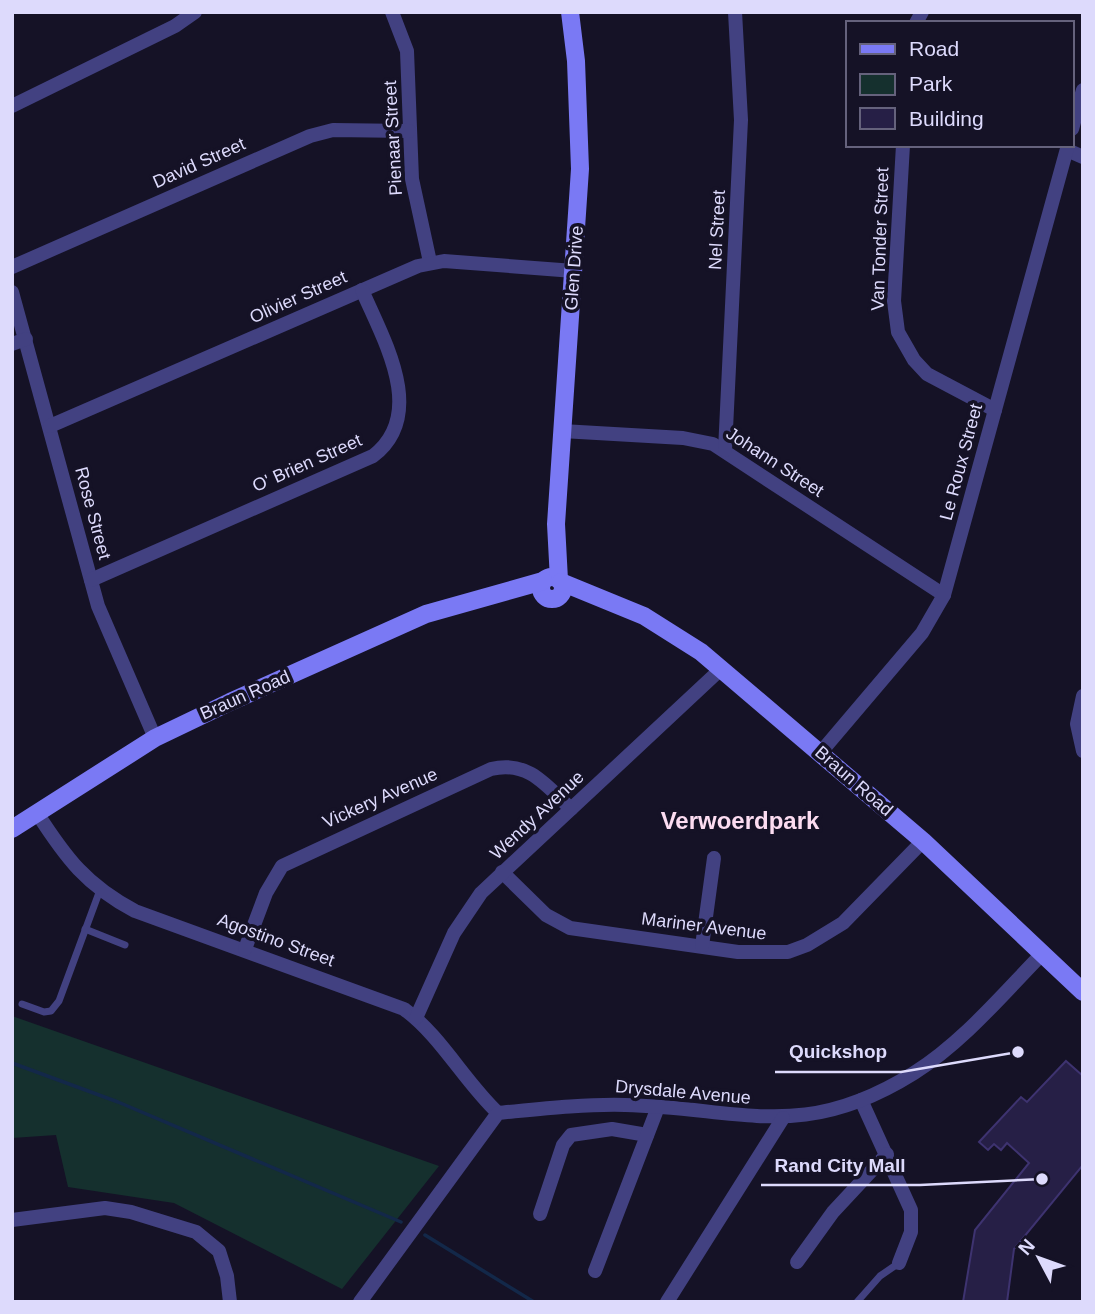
<svg xmlns="http://www.w3.org/2000/svg" width="1095" height="1314" font-family="Helvetica,sans-serif">
<style>
.green{fill:#15302e}
.lines{fill:none;stroke-linecap:round;stroke-linejoin:round}
.stream{stroke:#132849;stroke-width:3.5}
.building{fill:#261f46;stroke:#3e3370;stroke-width:2}
.lane{stroke:#424181;stroke-width:7}
.street{stroke:#424181;stroke-width:14}
.secondary{stroke:#7a79f4;stroke-width:18}
.labels{text-anchor:middle;dominant-baseline:central;stroke-width:7;stroke-linejoin:round;paint-order:stroke}
.street-label{font-size:18px;fill:#dddafc;stroke:#151226}
.district-label{font-size:24px;font-weight:bold;fill:#fcdcf1;stroke:#151226}
.leader{fill:none;stroke:#dddafc;stroke-width:2.5}
.callout-dot{fill:#dddafc;stroke:#151226;stroke-width:2.5}
.callout-label{font-size:19px;text-anchor:middle;font-weight:bold;fill:#dddafc;stroke:#151226;stroke-width:7;stroke-linejoin:round;paint-order:stroke}
</style>
<rect width="100%" height="100%" fill="#151226"/>
<polygon class="green" points="12,1016 439,1166 342,1289 174,1203 68,1187 56,1135 12,1138"/>
<g class="lines">
<g class="stream">
<polyline points="12,1063 118,1102 401,1222"/>
<polyline points="425,1235 534,1302"/>
</g>
</g>
<polygon class="building" points="1066,1061 1083,1076 1083,1165 1014,1249 1007,1302 963,1302 975,1230 1029,1163 1007,1143 1001,1150 994,1144 988,1150 979,1142 1021,1097 1027,1102"/>
<g class="lines">
<g class="lane">
<polyline points="85,929 125,945"/>
<polyline points="22,1004 44,1012 51,1011 59,1001 100,890"/>
<polyline points="857,1302 880,1276 899,1263"/>
</g>
<g class="street">
<polyline points="392,12 407,51 412,179 430,262"/>
<polyline points="916,23 922,12"/>
<polyline points="12,106 175,26 195,12"/>
<polyline points="1072,129 1083,90"/>
<polyline points="903,145 894,301 898,332 914,360 927,374 995,410"/>
<polyline points="1067,150 1083,157"/>
<polyline points="12,267 310,136 333,130 409,131"/>
<polyline points="12,292 98,606 155,738"/>
<polyline points="12,344 26,339"/>
<polyline points="50,426 418,266 444,261 574,271"/>
<polyline points="562,431 683,438 713,444 944,595"/>
<polyline points="725,450 741,120 735,12"/>
<path d="M91 580 373 456C428 414 383 339 362 290"/>
<polyline points="1083,696 1077,724 1083,751"/>
<polyline points="821,752 922,633 944,595 1068,145"/>
<path d="M37 813C66 858 86 885 135 911L404 1009C441 1036 464 1081 498 1113"/>
<polyline points="502,872 546,915 570,928 738,952 788,952 807,945 843,923 923,841"/>
<polyline points="702,946 714,858"/>
<path d="M245 949 266 893 282 866 491 769C528 760 546 785 571 809"/>
<polyline points="416,1018 454,933 481,893 722,668"/>
<polyline points="861,1100 911,1210 911,1232 899,1263"/>
<polyline points="540,1214 563,1145 571,1135 612,1129 647,1135"/>
<polyline points="12,1220 105,1208 131,1212 196,1232 219,1251 227,1276 230,1302"/>
<polyline points="797,1262 833,1212 887,1154"/>
<polyline points="595,1271 658,1107"/>
<path d="M360 1302 498 1113C540 1109 583 1104 625 1105 743 1108 802 1143 914 1073 963 1042 1002 995 1042 954"/>
<polyline points="667,1302 783,1118"/>
</g>
<g class="secondary">
<circle cx="552" cy="588" r="11"/>
<polyline points="559,580 556,524 580,169 576,61 570,12"/>
<polyline points="561,582 644,616 701,652 923,841 1083,992"/>
<polyline points="12,829 155,738 230,702 426,614 543,581"/>
</g>
</g>
<g class="labels">
<g class="street-label">
<text transform="translate(393 138) rotate(-93)">Pienaar Street</text>
<text transform="translate(199 163) rotate(-24)">David Street</text>
<text transform="translate(717 230) rotate(-87)">Nel Street</text>
<text transform="translate(880 239) rotate(-88)">Van Tonder Street</text>
<text transform="translate(574 268) rotate(-86)">Glen Drive</text>
<text transform="translate(298 297) rotate(-24)">Olivier Street</text>
<text transform="translate(775 462) rotate(33)">Johann Street</text>
<text transform="translate(961 462) rotate(-75)">Le Roux Street</text>
<text transform="translate(307 463) rotate(-24)">O' Brien Street</text>
<text transform="translate(93 513) rotate(75)">Rose Street</text>
<text transform="translate(245 695) rotate(-24)">Braun Road</text>
<text transform="translate(854 781) rotate(41)">Braun Road</text>
<text transform="translate(380 798) rotate(-24)">Vickery Avenue</text>
<text transform="translate(537 815) rotate(-43)">Wendy Avenue</text>
<text transform="translate(704 926) rotate(7)">Mariner Avenue</text>
<text transform="translate(276 940) rotate(20)">Agostino Street</text>
<text transform="translate(683 1092) rotate(5)">Drysdale Avenue</text>
</g>
<g class="district-label">
<text x="740" y="820">Verwoerdpark</text>
</g>
</g>
<path class="leader" d="M1018 1052L901 1072H775M1042 1179L920 1185H761"/>
<g class="callout-dot">
<circle cx="1018" cy="1052" r="7"/>
<circle cx="1042" cy="1179" r="7"/>
</g>
<g class="callout-label">
<text x="838" y="1058">Quickshop</text>
<text x="840" y="1172">Rand City Mall</text>
</g>
<rect width="1095" height="1314" fill="none" stroke="#dddafc" stroke-width="28"/>
<rect x="846" y="21" width="228" height="126" fill="#151226" stroke="#65627c" stroke-width="2"/>
<rect x="860" y="44" width="35" height="10" fill="#7a79f4" stroke="#65627c" stroke-width="2"/>
<text x="909" y="56" font-size="21" fill="#dddafc">Road</text>
<rect x="860" y="74" width="35" height="21" fill="#15302e" stroke="#65627c" stroke-width="2"/>
<text x="909" y="91" font-size="21" fill="#dddafc">Park</text>
<rect x="860" y="108" width="35" height="21" fill="#261f46" stroke="#65627c" stroke-width="2"/>
<text x="909" y="126" font-size="21" fill="#dddafc">Building</text>
<g transform="translate(1039 1258) rotate(311)" stroke="#151226" stroke-width="5" paint-order="stroke">
<path d="M0-5L12 26L0 18L-12 26Z" fill="#dddafc"/>
<text y="-10" font-size="19" font-weight="bold" text-anchor="middle" fill="#dddafc">N</text>
</g>
</svg>
